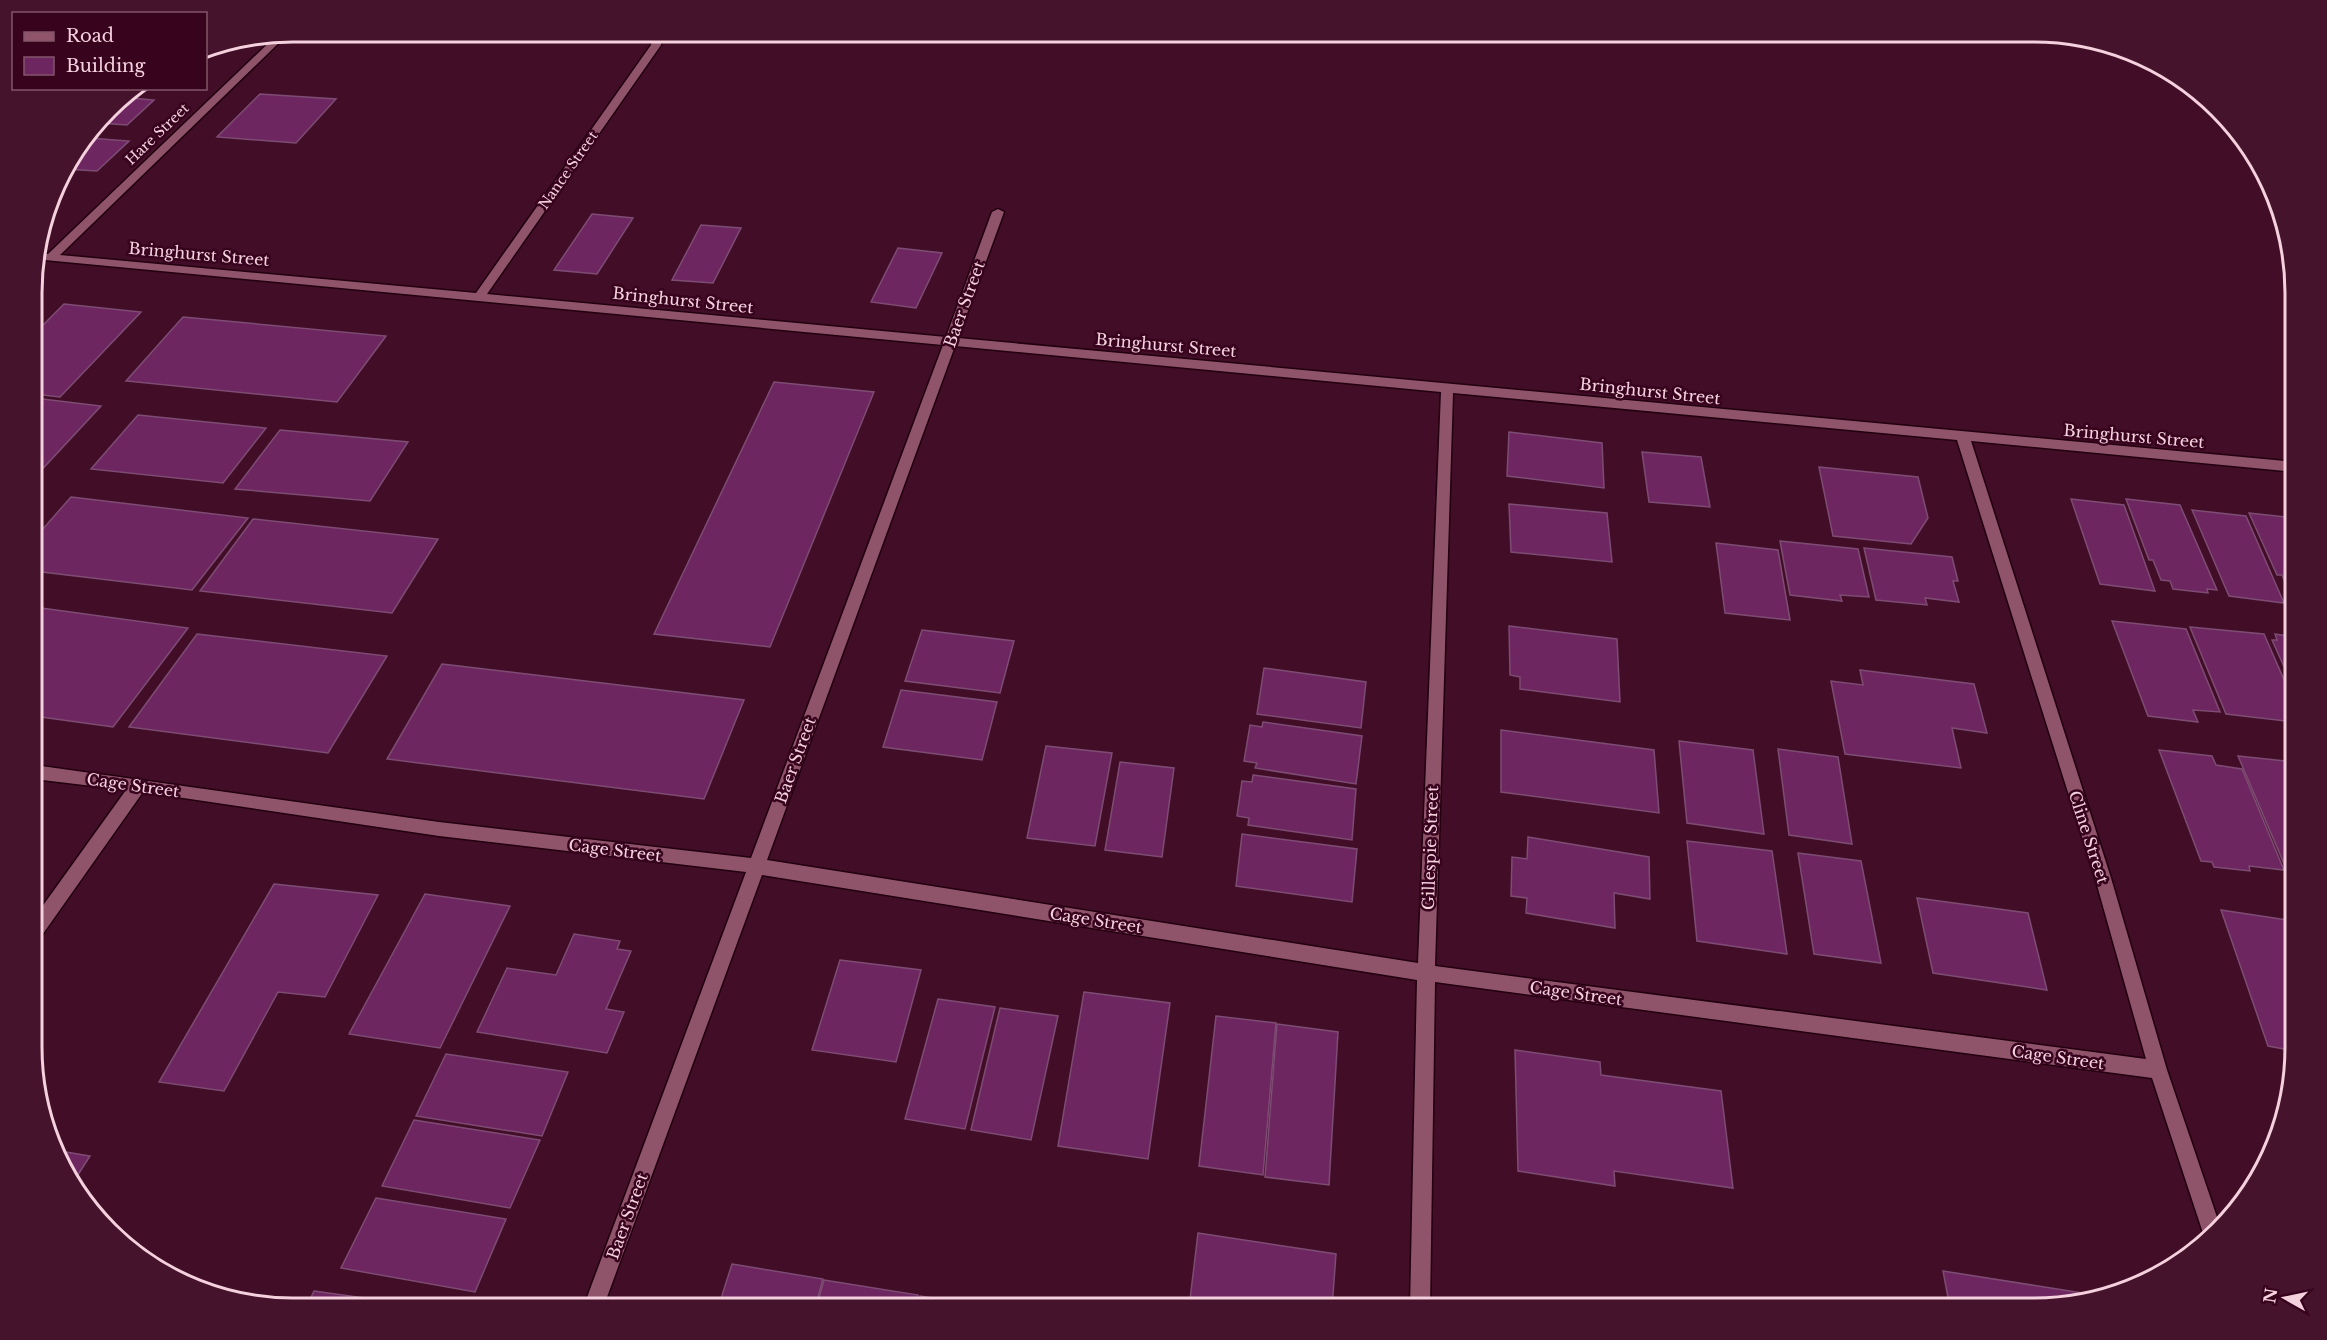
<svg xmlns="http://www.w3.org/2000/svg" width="2327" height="1340" font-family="'Libre Baskerville',serif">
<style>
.building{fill:#6e2661;stroke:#7d4c73;stroke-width:1.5}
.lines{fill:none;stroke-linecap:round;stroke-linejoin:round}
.street-casing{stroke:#22000f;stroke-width:3}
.street{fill:#8f536a;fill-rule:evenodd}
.labels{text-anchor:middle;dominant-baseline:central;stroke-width:5;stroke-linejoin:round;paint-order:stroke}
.far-street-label{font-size:14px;fill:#f5d1de;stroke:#37031d}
.street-label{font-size:16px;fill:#f5d1de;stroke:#37031d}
.rim{fill:none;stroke:#f5d1de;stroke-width:3}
</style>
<rect width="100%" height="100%" fill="#420d27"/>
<g class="building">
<polygon points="260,94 336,99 296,143 217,137"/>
<polygon points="120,97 154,100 127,125 100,123"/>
<polygon points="89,138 129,141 97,171 65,169"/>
<polygon points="592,214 633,218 597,274 554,270"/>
<polygon points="701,225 741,228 713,283 672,280"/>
<polygon points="898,248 942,253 916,308 871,302"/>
<polygon points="64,304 141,312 60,397 34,394 34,334"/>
<polygon points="183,317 386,336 337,402 126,381"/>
<polygon points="774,382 874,392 770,647 654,634"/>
<polygon points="34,398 101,406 34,478"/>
<polygon points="138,415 266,428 223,483 91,469"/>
<polygon points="280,430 408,442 370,501 235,489"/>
<polygon points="1509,432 1602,443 1604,488 1507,476"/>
<polygon points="1642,452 1701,457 1710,507 1649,502"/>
<polygon points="1819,467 1918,477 1928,518 1911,544 1833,536"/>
<polygon points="71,497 248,518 192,590 34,571 34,539"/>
<polygon points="2071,499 2124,505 2155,591 2100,584"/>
<polygon points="2126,499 2180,505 2217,590 2207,589 2208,593 2173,589 2170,581 2161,580 2153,560 2149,560"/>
<polygon points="1509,504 1607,513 1612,562 1511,552"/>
<polygon points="2192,510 2246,516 2284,603 2229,596"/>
<polygon points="2249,513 2295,518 2295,596 2291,596 2282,575 2277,575"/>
<polygon points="253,519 438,539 392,613 200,591"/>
<polygon points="1780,541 1858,549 1869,597 1840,595 1842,601 1790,595"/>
<polygon points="1716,543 1778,550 1790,620 1725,613"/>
<polygon points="1864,548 1952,557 1958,581 1953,581 1959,602 1925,598 1927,605 1876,600"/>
<polygon points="34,607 188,628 113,727 34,716"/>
<polygon points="2112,621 2186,629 2220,712 2193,710 2198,722 2148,716"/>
<polygon points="1509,626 1617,639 1620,702 1520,689 1520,677 1510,675"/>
<polygon points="2190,627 2264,634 2295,705 2295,722 2226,714"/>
<polygon points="922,630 1014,641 1000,693 905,681"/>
<polygon points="197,634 387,656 328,753 129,727"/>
<polygon points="2275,634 2295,637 2295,691 2272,640 2277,640"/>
<polygon points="442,664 744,700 704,799 387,759"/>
<polygon points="1264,668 1366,682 1361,728 1257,714"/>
<polygon points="1860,670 1974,684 1987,733 1952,728 1961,768 1845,754 1831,681 1863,685"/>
<polygon points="901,690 997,702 982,760 883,747"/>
<polygon points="1263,722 1362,736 1356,784 1255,768 1257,763 1244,761 1250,725 1262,727"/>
<polygon points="1501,730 1654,750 1659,813 1501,792"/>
<polygon points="1679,741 1753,750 1764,834 1687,823"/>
<polygon points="1046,746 1112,753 1095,846 1027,838"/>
<polygon points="1778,749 1838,757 1852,844 1789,835"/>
<polygon points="2159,750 2212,756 2216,765 2242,769 2284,870 2249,866 2250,871 2214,867 2212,862 2201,861"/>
<polygon points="2238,756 2295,762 2295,874 2288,873"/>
<polygon points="1120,762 1174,768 1162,857 1105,850"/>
<polygon points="1253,775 1356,789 1352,840 1248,825 1249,818 1237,816 1242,781 1252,782"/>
<polygon points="1242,834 1357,849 1352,902 1236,886"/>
<polygon points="1528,837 1649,857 1650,899 1614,893 1615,928 1526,913 1527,898 1511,896 1512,857 1527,859"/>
<polygon points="1687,841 1772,851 1787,954 1697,941"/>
<polygon points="1798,853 1861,861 1881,963 1814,954"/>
<polygon points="274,884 378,895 325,997 278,992 224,1091 159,1082"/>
<polygon points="425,894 510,906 440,1048 349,1034"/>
<polygon points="1917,898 2028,913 2047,990 1933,973"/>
<polygon points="2221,910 2287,920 2295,942 2295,1051 2268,1046"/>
<polygon points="574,934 620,941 617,949 631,951 606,1009 624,1012 607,1053 477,1032 507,968 556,975"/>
<polygon points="840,960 921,970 896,1062 812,1050"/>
<polygon points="1084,992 1170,1003 1148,1159 1058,1146"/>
<polygon points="938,999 995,1007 965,1129 905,1119"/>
<polygon points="1000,1008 1058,1016 1031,1140 971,1130"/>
<polygon points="1216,1016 1276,1023 1263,1175 1199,1166"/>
<polygon points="1277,1024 1338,1032 1329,1185 1265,1177"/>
<polygon points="1515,1050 1600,1062 1601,1075 1721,1091 1733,1188 1614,1171 1615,1186 1518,1171"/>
<polygon points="446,1054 568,1072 542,1136 416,1116"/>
<polygon points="414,1120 540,1140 510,1208 382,1186"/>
<polygon points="60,1151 90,1156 72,1184"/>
<polygon points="376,1198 506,1219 475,1292 341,1268"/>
<polygon points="1198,1233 1336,1254 1332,1308 1189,1308"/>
<polygon points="732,1264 823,1279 815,1308 718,1308"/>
<polygon points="1943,1271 2095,1295 2051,1308 1950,1308"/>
<polygon points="824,1280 918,1295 915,1308 816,1308"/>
<polygon points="314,1291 437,1308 306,1308"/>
<polygon points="920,1296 993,1308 918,1308"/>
</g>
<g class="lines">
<defs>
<path id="street" d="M654 32H663L661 45 487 294 946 337 992 212 998 209 1004 212 958 338 2295 462V472L1971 441 2111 878 2167 1070 2221 1229 2206 1242 2152 1078 1435 982 1430 1308H1410L1417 980 762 875 603 1308H583L746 872 439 836 143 792 40 938 34 940V918L126 790 34 779V765L439 822 751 858 943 345 34 259 36 253 48 254 277 35 287 33 286 36 60 255 476 293 651 45ZM955 346 1441 392 1418 963 767 860ZM1453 393 1957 440 2095 878 2146 1059 1435 966Z"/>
</defs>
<use href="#street" class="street-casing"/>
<use href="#street" class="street"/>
</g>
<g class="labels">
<g class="far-street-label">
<text transform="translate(157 134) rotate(-44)">Hare Street</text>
<text transform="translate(568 170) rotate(-55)">Nance Street</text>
</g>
<g class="street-label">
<text transform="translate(199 254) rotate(5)">Bringhurst Street</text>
<text transform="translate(683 300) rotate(6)">Bringhurst Street</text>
<text transform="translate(964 304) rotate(-70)">Baer Street</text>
<text transform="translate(1166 345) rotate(5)">Bringhurst Street</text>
<text transform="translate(1650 391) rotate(6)">Bringhurst Street</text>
<text transform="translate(2134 436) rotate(5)">Bringhurst Street</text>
<text transform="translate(795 760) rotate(-70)">Baer Street</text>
<text transform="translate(133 785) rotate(8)">Cage Street</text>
<text transform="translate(2089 837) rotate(72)">Cline Street</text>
<text transform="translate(1430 848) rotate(-88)">Gillespie Street</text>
<text transform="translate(615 850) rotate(7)">Cage Street</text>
<text transform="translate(1096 920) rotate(9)">Cage Street</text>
<text transform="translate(1576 993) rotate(8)">Cage Street</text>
<text transform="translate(2058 1057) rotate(8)">Cage Street</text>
<text transform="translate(627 1216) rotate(-70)">Baer Street</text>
</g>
</g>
<path d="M0 0H2327V1340H0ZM293 42H2034A251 251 0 0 1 2285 293V1047A251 251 0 0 1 2034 1298H293A251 251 0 0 1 42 1047V293A251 251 0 0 1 293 42Z" fill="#46132c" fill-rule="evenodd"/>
<path class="rim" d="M293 42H2034A251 251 0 0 1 2285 293V1047A251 251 0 0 1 2034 1298H293A251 251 0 0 1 42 1047V293A251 251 0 0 1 293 42Z"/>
<rect x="12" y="12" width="195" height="78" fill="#37031d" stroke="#83556a" stroke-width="1.5"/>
<rect x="24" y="32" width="30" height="9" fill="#8f536a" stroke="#83556a" stroke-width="1.5"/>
<text x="66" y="42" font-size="18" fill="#f5d1de">Road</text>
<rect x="24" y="57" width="30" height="18" fill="#6e2661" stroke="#83556a" stroke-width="1.5"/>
<text x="66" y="72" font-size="18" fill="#f5d1de">Building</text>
<g transform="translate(2285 1298) rotate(279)" stroke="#37031d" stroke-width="4.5" paint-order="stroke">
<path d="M0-4.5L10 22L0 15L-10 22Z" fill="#f5d1de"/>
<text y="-9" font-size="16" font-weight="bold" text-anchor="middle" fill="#f5d1de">N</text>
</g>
</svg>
